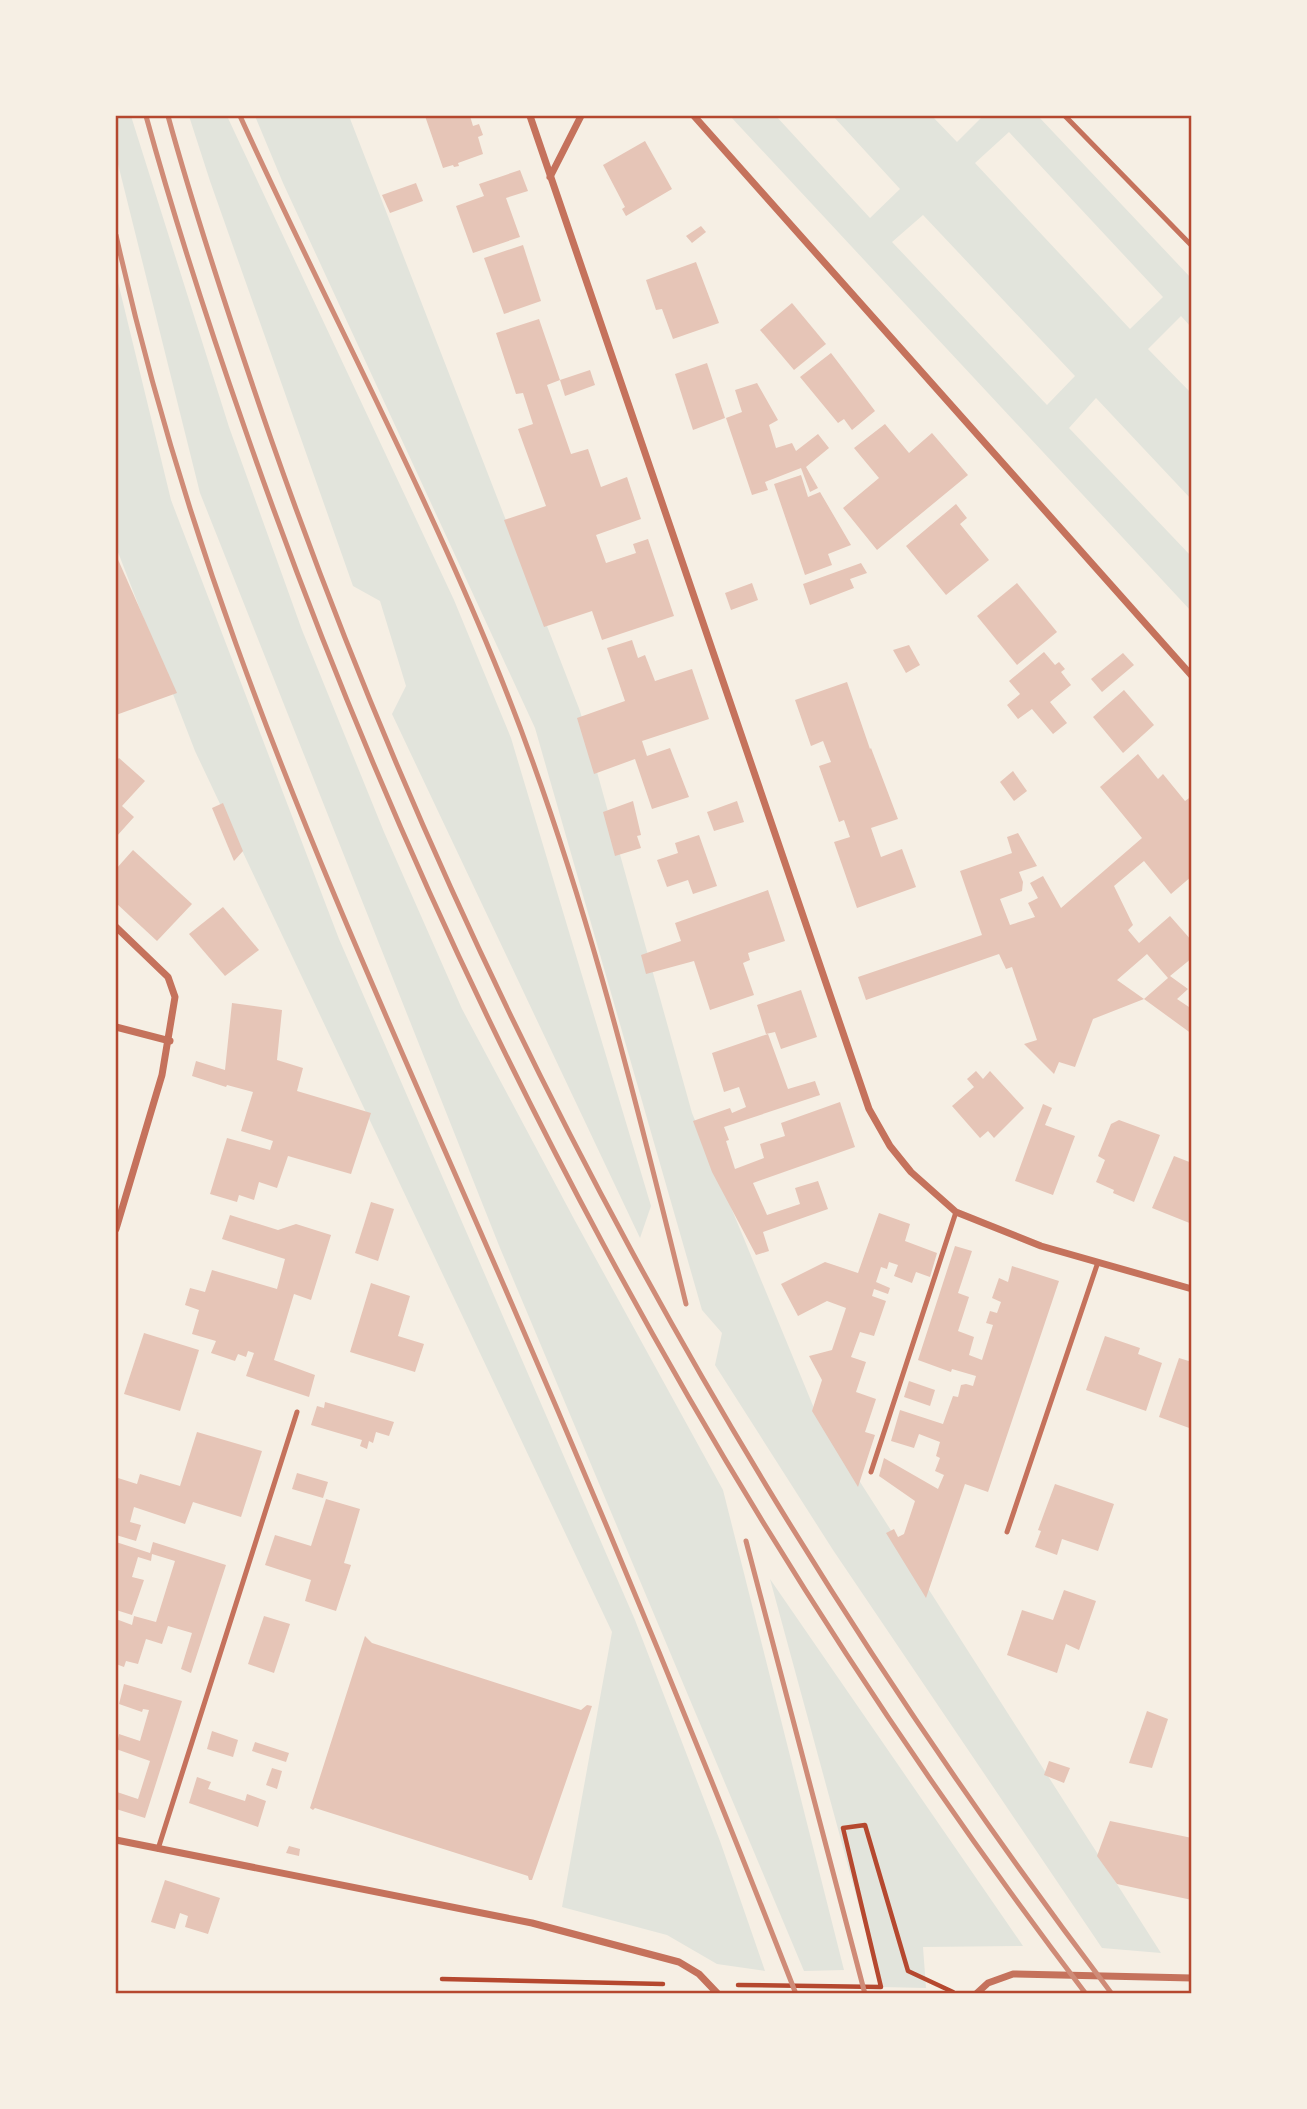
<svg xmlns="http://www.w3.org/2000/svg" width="1307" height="2109" font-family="'Zilla Slab',serif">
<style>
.green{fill:#e2e4dc;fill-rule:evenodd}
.building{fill:#e6c5b7}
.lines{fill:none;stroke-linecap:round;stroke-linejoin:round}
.path{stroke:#b5482f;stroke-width:4.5}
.service{stroke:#c5725c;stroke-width:5}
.minor{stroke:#c5725c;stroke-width:7}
.rail{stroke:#cf8b77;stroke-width:5}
.neatline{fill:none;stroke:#b5482f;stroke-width:2.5}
</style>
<rect width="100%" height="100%" fill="#f6efe4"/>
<g class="green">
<polygon points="116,116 131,116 229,427 302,630 384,832 462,1009 574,1219 723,1490 844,1970 804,1971 500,1248 200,493 116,156"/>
<polygon points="189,116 227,116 454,600 511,738 651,1206 640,1238 392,714 406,686 380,601 353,586 210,181"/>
<polygon points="255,116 349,116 580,711 692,1113 816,1413 1161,1953 1102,1948 833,1550 715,1365 722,1333 702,1310 535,728 283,183"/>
<path d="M730 116H776L870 218 900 189 833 116H932L957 142 983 116H1038L1191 278V327L1181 316 1148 349 1191 393V499L1096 398 1069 428 1191 556V611ZM1009 132 1163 297 1130 329 975 163ZM923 215 1075 376 1047 405 892 242Z"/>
<polygon points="116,274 171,500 339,939 635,1620 720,1841 765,1971 717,1964 667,1935 562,1907 612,1632 195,751 116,547"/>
<polygon points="770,1579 1023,1946 923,1947 926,1988 881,1987"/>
</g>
<g class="building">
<polygon points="425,116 470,116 473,126 479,124 483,135 478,137 483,154 458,163 459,166 454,167 453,165 443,168"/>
<polygon points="645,141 672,189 626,216 622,209 625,207 603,165"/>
<polygon points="520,170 528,191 506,198 520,237 473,253 456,206 484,196 479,184"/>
<polygon points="416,183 423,201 390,213 382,195"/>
<polygon points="701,226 706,232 692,243 686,236"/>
<polygon points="523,245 541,301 504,314 484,258"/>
<polygon points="696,262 719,323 673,339 662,309 656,310 646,280"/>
<polygon points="792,303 826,344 794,370 760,330"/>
<polygon points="539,319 560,380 547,385 571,454 588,449 601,487 627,477 641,519 596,535 606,563 636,553 633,544 648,539 674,616 602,640 592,611 544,627 504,520 546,506 518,429 533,424 523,393 516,394 496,333"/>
<polygon points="831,353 875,411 852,430 844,419 838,423 800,377"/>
<polygon points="707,363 725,418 693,430 675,374"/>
<polygon points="590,370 595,385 565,396 560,380"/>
<polygon points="757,383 778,420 769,425 776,448 792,443 796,451 818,434 829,448 806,467 818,488 810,492 801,468 765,482 768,490 752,495 726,418 742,412 735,390"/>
<polygon points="885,424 909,453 932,433 968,475 877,550 843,508 879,478 854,448"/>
<polygon points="801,475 808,497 820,492 851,545 828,554 832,565 805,575 774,484"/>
<polygon points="956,504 967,518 960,524 989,560 946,595 906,546"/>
<polygon points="116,555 177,693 116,715"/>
<polygon points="861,563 867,573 850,579 854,588 810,605 803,584"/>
<polygon points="752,583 758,600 731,610 725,593"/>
<polygon points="1017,583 1057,632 1017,665 977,616"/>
<polygon points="632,640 638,658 645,655 655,681 692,669 709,719 642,741 647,756 670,748 689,797 652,809 635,759 594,774 577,718 625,701 607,648"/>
<polygon points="909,645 920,665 906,673 893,650"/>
<polygon points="1044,652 1055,665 1059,662 1065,669 1061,672 1071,685 1050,702 1067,723 1053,734 1032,709 1018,719 1007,705 1020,694 1009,681"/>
<polygon points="1123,653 1134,665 1102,692 1091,679"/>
<polygon points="847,682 870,749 871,748 898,819 871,828 881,857 902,849 916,887 857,908 834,842 850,837 844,820 839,822 819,766 831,762 823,741 811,746 795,700"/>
<polygon points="1124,690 1154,725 1123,753 1093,717"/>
<polygon points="1138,754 1158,779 1163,774 1185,801 1192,796 1192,876 1171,894 1144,861 1114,886 1133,925 1128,930 1139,943 1170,916 1192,941 1192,958 1170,976 1188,989 1177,999 1192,1009 1192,1034 1144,999 1168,978 1147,954 1117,980 1144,999 1093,1019 1075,1067 1059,1062 1054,1074 1024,1044 1037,1040 1012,967 1006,969 999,954 866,1000 858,977 982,935 960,871 1012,853 1007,837 1018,833 1037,866 1019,872 1023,882 1022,891 1000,899 1010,925 1035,917 1028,903 1038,898 1030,883 1043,876 1061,908 1142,838 1100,787"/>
<polygon points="119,758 145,781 122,806 134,817 116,837 116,761"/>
<polygon points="1013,771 1027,791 1014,801 1000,782"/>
<polygon points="633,801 641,835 637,836 641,848 615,856 603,812"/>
<polygon points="737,801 744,822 714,831 707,812"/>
<polygon points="223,803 243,851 234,861 212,808"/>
<polygon points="699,835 717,886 693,894 688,880 667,887 657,860 678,853 675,843"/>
<polygon points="133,850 192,904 157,941 116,903 116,869"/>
<polygon points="768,890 785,941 748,953 750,960 743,963 754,995 710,1010 694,961 646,974 641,955 681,941 675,923"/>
<polygon points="223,907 259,950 225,976 189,934"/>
<polygon points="801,990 817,1037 781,1049 775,1032 766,1034 757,1005"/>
<polygon points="232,1003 282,1010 277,1060 303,1068 297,1091 371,1113 351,1174 288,1156 277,1188 259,1182 254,1200 239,1195 237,1202 210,1194 227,1138 270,1150 273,1141 241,1131 253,1092 227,1085 226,1087 192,1076 196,1061 225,1070"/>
<polygon points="768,1034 788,1089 815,1081 820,1095 724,1127 729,1140 726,1141 735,1169 764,1158 760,1144 785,1136 781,1123 840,1102 855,1147 753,1183 767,1215 800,1204 795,1188 818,1181 828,1209 763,1232 769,1251 756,1255 712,1172 693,1121 730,1108 732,1113 746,1107 739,1087 724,1092 712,1053"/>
<polygon points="976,1071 983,1079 990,1071 1024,1108 994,1138 988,1131 980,1138 952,1106 974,1087 967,1079"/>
<polygon points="1043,1104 1052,1108 1045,1125 1075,1136 1053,1195 1015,1181"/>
<polygon points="1119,1120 1160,1135 1134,1202 1113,1193 1114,1190 1096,1182 1105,1160 1098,1156 1111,1124"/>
<polygon points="1174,1156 1192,1163 1192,1224 1152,1208"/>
<polygon points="371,1202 394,1209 378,1261 355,1253"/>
<polygon points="879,1213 910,1224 905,1241 937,1253 930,1277 916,1272 912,1283 894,1276 898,1265 889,1262 887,1269 881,1267 876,1282 890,1288 888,1294 874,1289 872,1296 886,1301 874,1336 860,1332 851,1357 866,1362 856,1392 876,1399 865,1432 875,1435 858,1487 812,1411 822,1380 809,1356 832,1350 846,1308 827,1301 798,1316 781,1284 825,1262 858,1273"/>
<polygon points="230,1215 278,1230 296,1224 331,1235 311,1300 294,1294 274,1360 315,1375 309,1397 246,1376 254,1353 248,1351 246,1357 238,1354 235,1361 211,1353 216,1341 192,1334 199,1310 185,1305 190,1288 205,1292 212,1270 277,1289 285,1259 222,1239"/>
<polygon points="955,1246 972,1251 958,1293 969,1297 958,1331 974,1337 969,1355 982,1360 993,1325 986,1323 990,1311 997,1313 1001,1302 992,1298 999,1278 1008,1282 1012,1266 1059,1281 988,1492 965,1484 926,1598 886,1533 894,1529 898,1537 904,1534 915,1501 879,1476 884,1458 938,1489 944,1475 935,1471 940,1458 936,1456 940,1442 919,1434 914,1448 891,1441 900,1410 943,1424 953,1396 958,1397 961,1385 966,1384 973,1386 976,1376 952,1369 951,1372 918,1360"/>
<polygon points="371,1283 410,1296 398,1336 424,1344 415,1372 350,1352"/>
<polygon points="144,1333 199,1350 180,1411 124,1394"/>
<polygon points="1105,1336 1140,1348 1138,1354 1162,1363 1146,1411 1086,1390"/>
<polygon points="1179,1358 1192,1362 1192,1429 1159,1417"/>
<polygon points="909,1381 935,1390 930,1406 904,1397"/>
<polygon points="325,1402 394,1422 389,1436 376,1432 373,1443 369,1441 367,1449 360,1446 362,1440 311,1425 317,1406 324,1408"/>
<polygon points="197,1432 262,1451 241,1517 193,1502 185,1524 134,1507 130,1522 141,1525 136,1541 116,1535 116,1487 118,1478 137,1484 140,1474 180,1486"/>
<polygon points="297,1473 328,1482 323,1498 292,1489"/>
<polygon points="1055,1484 1114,1504 1098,1551 1062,1539 1057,1555 1035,1547 1041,1531 1038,1530"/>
<polygon points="326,1499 360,1509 344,1563 351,1565 336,1611 305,1601 311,1580 265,1565 275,1535 311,1546"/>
<polygon points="116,1542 150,1553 153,1542 226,1565 191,1673 181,1669 192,1633 168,1626 162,1644 146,1639 138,1664 126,1661 124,1667 116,1664 116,1619 132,1625 134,1616 156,1622 175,1561 152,1554 151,1561 138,1557 132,1577 144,1580 132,1615 116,1610"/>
<polygon points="1064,1590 1096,1601 1079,1650 1066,1644 1057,1673 1007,1655 1022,1610 1053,1620"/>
<polygon points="264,1616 290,1624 274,1673 248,1664"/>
<polygon points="365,1636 372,1643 581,1710 587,1705 592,1706 532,1880 529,1880 528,1876 315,1808 313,1810 310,1808"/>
<polygon points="124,1684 182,1701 145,1818 116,1809 117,1792 138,1799 150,1761 116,1749 119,1734 140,1741 149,1710 143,1709 142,1712 119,1704"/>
<polygon points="1147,1711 1168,1719 1152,1768 1129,1763"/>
<polygon points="212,1731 238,1740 233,1757 207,1749"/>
<polygon points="255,1742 289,1753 286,1762 252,1751"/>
<polygon points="1049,1761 1070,1768 1064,1783 1044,1775"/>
<polygon points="272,1768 282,1771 277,1789 266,1785"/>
<polygon points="197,1777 211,1782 208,1789 245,1801 247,1794 266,1801 258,1827 189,1803"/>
<polygon points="1110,1821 1192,1838 1192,1900 1117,1884 1097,1856"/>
<polygon points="289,1846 300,1849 299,1856 286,1853"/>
<polygon points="165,1880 220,1898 208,1934 185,1927 188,1916 180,1913 175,1929 151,1922"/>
</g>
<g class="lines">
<g class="path">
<polyline points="442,1979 663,1984"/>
<polyline points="738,1985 881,1987 843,1828 865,1825 908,1971 953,1992"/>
</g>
<g class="service">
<polyline points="1065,116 1192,246"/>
<polyline points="871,1472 956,1212"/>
<polyline points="1007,1532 1098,1262"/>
<polyline points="158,1849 297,1412"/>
</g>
<g class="minor">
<polyline points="530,116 869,1109 890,1146 911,1172 956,1212 1041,1246 1192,1289"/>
<polyline points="694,116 1192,676"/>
<polyline points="550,177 581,116"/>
<polyline points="116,927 168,977 175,997 162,1075 116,1229"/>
<polyline points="116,1027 170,1041"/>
<polyline points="116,1840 532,1923 679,1962 699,1974 718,1994"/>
<polyline points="976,1994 988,1983 1013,1974 1192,1978"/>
</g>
<g class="rail">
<path d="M146 116C175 221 209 326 245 429 440 991 726 1521 1086 1994"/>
<path d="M168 116C198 225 234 332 271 439 467 999 754 1522 1112 1994"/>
<path d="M240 116C323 298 418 475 494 661 579 868 633 1087 686 1304"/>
<path d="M116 235C147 374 188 511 236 644 309 847 398 1043 484 1240 593 1489 697 1740 796 1994"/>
<polyline points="746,1541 865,1994"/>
</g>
</g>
<rect width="1307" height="2109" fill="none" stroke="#f6efe4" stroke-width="234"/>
<rect x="117" y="117" width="1073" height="1875" class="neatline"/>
</svg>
